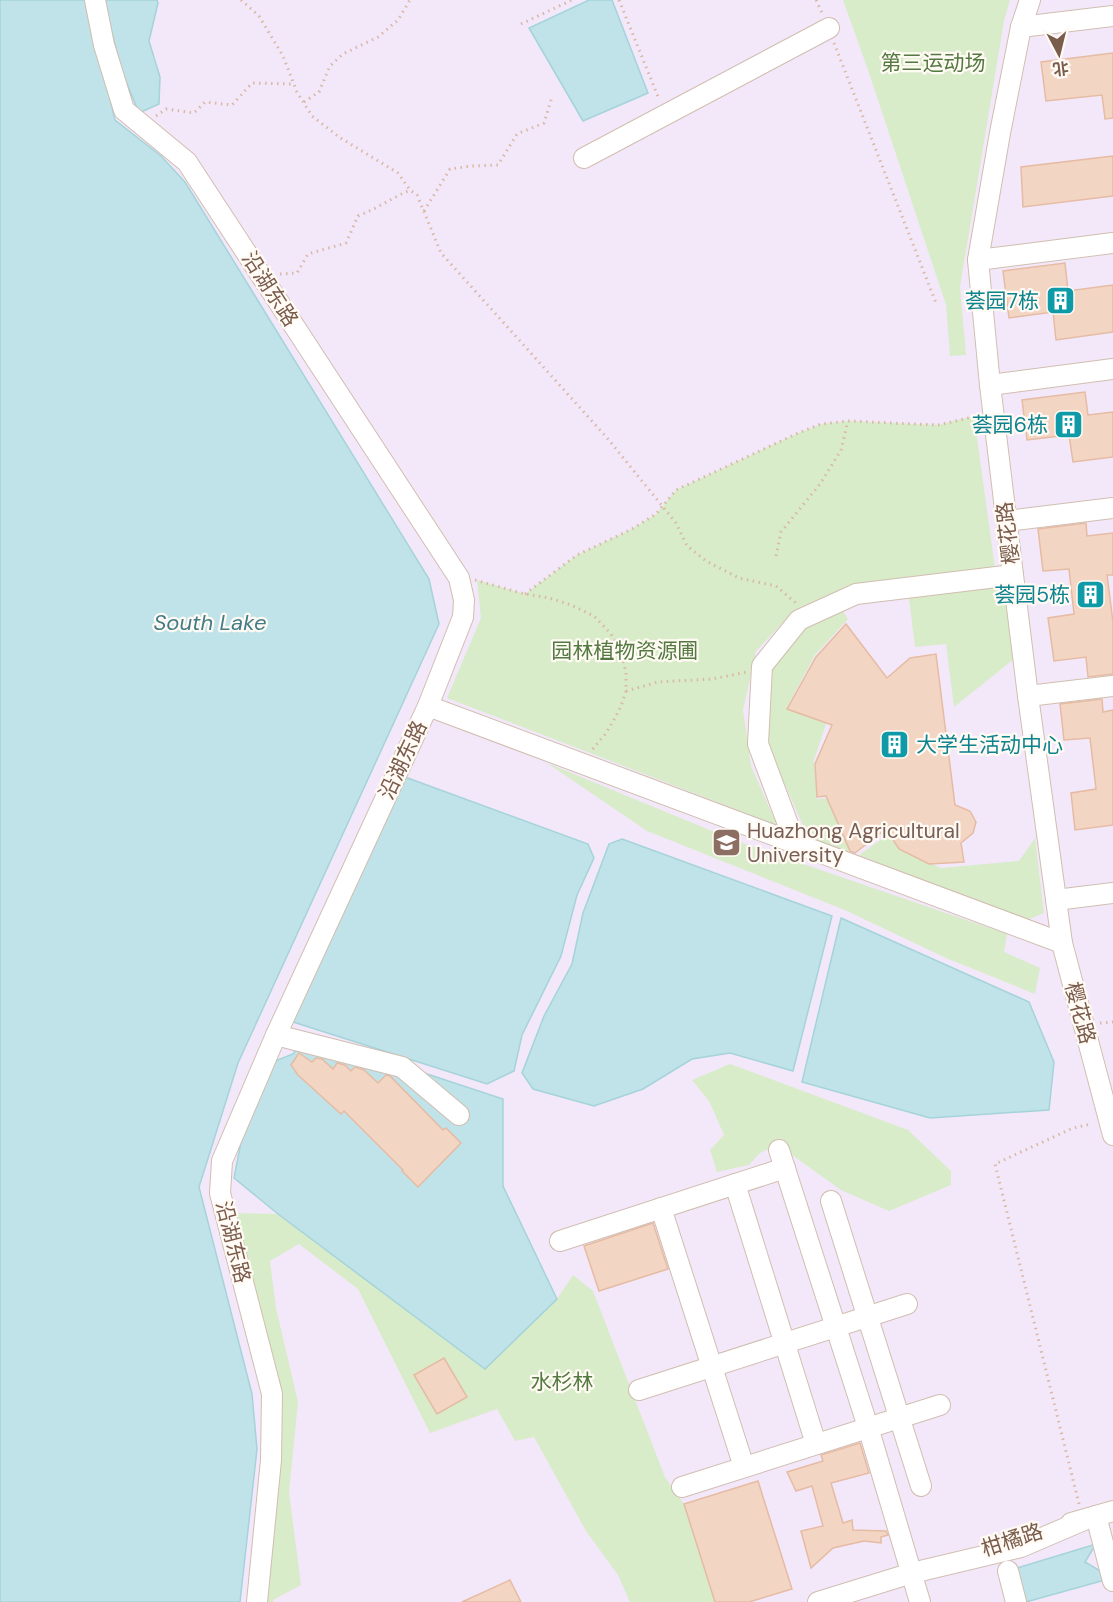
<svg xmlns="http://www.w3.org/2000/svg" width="1113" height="1602" font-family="'DM Sans','Noto Sans SC',sans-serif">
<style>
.education{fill:#f3e8fa}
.green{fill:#d8ecc9}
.water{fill:#bfe3e8;stroke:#a5d3da;stroke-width:1.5}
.building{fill:#f3d5c3;stroke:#e6bba3;stroke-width:1.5}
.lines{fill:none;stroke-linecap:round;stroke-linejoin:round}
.minor-casing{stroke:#d1beb0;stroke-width:22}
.path{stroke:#d9b8a5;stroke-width:3;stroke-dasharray:1.5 4.5;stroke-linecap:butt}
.minor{stroke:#fff;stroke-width:20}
.labels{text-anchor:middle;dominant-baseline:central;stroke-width:4.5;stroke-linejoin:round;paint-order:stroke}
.park-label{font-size:21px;fill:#537a41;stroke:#fffaf3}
.street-label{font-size:21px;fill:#7a5c4d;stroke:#fffaf3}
.culture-label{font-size:21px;fill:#0d838f;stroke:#fffaf3;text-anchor:end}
.education-label{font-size:21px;fill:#785e54;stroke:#fffaf3;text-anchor:start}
.water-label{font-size:22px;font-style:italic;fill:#437c86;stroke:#fffaf3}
</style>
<rect width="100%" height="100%" fill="#fdf6ec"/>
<polygon class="education" points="87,0 1113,0 1113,1602 240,1602 257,1449 252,1394 199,1187 238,1063 429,579 185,182 161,156 115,120"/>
<g class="green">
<polygon points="843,0 1010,0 1004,21 960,287 966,355 950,356 946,305 868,70"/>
<polygon points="974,416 995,568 849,585 790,615 756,651 743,710 751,766 777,825 447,698 481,618 477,580 525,594 577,555 632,529 656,514 676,490 796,434 821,424 848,421 938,425"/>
<polygon points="993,579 1006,590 1014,659 954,707 946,644 915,647 908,590"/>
<polygon points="839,605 848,619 815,655 787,707 826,724 814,760 817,799 828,798 851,853 823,845 805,830 768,746 769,673 802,624"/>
<polygon points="547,763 734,840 1007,934 1004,952 1040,968 1035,994 946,958 847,911 647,831"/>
<polygon points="892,832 906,851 941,868 1019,861 1035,838 1044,913 1025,921 859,855"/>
<polygon points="730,1064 908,1130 951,1171 951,1185 889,1211 841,1190 778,1145 760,1153 749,1165 717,1172 710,1150 724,1135 709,1101 692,1080"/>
<polygon points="233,1213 278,1214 485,1369 557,1299 573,1275 593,1291 665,1477 684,1504 715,1602 630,1602 618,1575 586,1531 534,1437 515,1441 497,1409 430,1433 358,1289 299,1244 270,1261 276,1308 298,1402 289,1492 301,1585 273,1600 274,1602 265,1602 279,1394"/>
</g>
<g class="water">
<polygon points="0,0 87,0 115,120 161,156 185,182 429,579 439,624 238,1063 199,1187 252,1394 257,1449 240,1602 0,1602"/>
<polygon points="104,0 157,0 158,3 149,41 160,77 159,104 139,113 121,69"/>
<polygon points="589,0 612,0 648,93 583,121 529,28"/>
<polygon points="405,777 588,844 594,858 577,895 561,956 522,1035 514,1071 487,1084 290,1021"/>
<polygon points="622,839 832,916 793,1071 730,1053 692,1059 643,1089 594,1106 533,1089 522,1073 544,1016 572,964 583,913 609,844"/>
<polygon points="841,918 1029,1002 1054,1062 1049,1110 930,1118 802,1082"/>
<polygon points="303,1038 403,1066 503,1099 503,1186 557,1299 485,1369 278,1214 234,1178 243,1131 275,1061 293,1054"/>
<polygon points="1096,1544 1085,1562 1102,1572 1105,1580 1026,1602 1017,1568"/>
</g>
<g class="building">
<polygon points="1113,53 1113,118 1105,119 1102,95 1046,101 1041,62"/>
<polygon points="1113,156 1113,196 1023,207 1021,167"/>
<polygon points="1065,263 1068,291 1113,285 1113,332 1056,340 1053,312 1009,318 1003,271"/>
<polygon points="1085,392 1088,415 1113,412 1113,457 1073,462 1069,435 1027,440 1022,400"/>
<polygon points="1086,523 1087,536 1113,533 1113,575 1107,575 1113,622 1113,674 1088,677 1086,657 1054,661 1048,618 1074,614 1069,569 1043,571 1038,529"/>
<polygon points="846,624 887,678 910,658 936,654 955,805 970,811 976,822 973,833 961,843 964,862 929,864 899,849 886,829 855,853 850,851 826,796 817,797 815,764 832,725 787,709 816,657"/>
<polygon points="1102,699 1103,712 1113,710 1113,825 1075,830 1071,793 1096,789 1090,738 1064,740 1060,704"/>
<polygon points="299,1053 312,1062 316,1058 322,1059 333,1069 337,1063 345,1065 351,1071 355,1067 364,1070 378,1083 386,1075 390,1076 443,1130 446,1128 461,1143 418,1187 402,1171 403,1170 344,1111 341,1114 298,1075 291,1065"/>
<polygon points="653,1223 668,1269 599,1291 584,1246"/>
<polygon points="444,1358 467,1397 437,1414 414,1375"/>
<polygon points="860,1443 869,1473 831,1483 843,1523 852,1520 853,1530 886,1531 888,1535 881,1537 881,1543 864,1541 833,1548 811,1568 801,1531 823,1526 812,1486 796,1491 787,1472 823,1461 821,1455"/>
<polygon points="758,1481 792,1589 749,1602 715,1602 684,1504"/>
<polygon points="510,1580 521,1602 462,1602"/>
</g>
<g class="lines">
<defs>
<g id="minor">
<polyline points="95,0 104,45 124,110 187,162 459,578 464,600 463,617 428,706 276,1035 222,1161 220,1193 272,1394 271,1460 257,1602"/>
<polyline points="1030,0 1021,27 1000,133 978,260 990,385 1013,575 1028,696 1062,943 1113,1135"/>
<polyline points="1021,27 1113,16"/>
<polyline points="584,158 829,28"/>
<polyline points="978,260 1113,243"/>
<polyline points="990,385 1113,369"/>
<polyline points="1007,521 1113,508"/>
<polyline points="1028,696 1113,686"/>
<polyline points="428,706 1062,943"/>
<polyline points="795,843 758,744 762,666 799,620 856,594 1013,575"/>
<polyline points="1056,900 1113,893"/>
<polyline points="276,1035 402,1067 459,1115"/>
<polyline points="779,1150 868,1427 920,1602"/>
<polyline points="735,1184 816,1444"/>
<polyline points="831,1201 921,1486"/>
<polyline points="661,1208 744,1467"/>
<polyline points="560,1241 785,1168"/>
<polyline points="639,1390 907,1304"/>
<polyline points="682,1487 940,1405"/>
<polyline points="1096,1516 1113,1581"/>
<polyline points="1071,1523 1113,1511"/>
<polyline points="1008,1571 1016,1602"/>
<polyline points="818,1602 912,1573 1021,1547 1084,1520"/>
</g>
</defs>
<use href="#minor" class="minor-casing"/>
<g class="path">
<polyline points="241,0 259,16 283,56 297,92 312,116 339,137 398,173 410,190 417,195 441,253 608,439 676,523 687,546 706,561 739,578 776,586 797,604"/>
<polyline points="619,0 659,99"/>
<polyline points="816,0 823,15"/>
<polyline points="521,24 572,0"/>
<polyline points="834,43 936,303"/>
<polyline points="304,102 319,92 330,66 343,54 378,37 398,20 410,0"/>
<polyline points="156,116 166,109 194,113 205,102 232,105 252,83 294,84"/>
<polyline points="424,211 450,169 472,166 498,165 517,134 544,123 552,97"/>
<path d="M280 274 297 273 308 254 346 243 358 216C376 209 392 198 410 190"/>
<polyline points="776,556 781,532 820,484 841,450 848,421"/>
<polyline points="475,580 525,594 549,598 571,605 594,616 611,634 621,651 626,673 626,691 621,706 615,718 606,733 592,750"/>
<polyline points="525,594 577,555 632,529 656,514 676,490 796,434 821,424 848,421 938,425 977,416"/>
<polyline points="626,691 658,682 713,679 746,672"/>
<polyline points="1100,1023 1113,1022"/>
<polyline points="1079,1504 995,1164 1073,1128 1092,1124"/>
</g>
<use href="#minor" class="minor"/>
</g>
<defs>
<symbol id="building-square" viewBox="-11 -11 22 22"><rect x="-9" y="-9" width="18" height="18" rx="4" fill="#0f9aa8" stroke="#fffaf3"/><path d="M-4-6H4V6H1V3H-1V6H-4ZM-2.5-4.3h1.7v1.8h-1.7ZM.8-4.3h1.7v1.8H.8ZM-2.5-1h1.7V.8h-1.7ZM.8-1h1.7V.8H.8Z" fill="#fff"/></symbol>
<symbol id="university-square" viewBox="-11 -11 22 22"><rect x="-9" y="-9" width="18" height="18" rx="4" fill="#8d6e63" stroke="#fffaf3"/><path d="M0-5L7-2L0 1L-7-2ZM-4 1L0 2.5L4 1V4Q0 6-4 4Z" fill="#fff"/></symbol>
</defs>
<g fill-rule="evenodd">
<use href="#building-square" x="1044" y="284" width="33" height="33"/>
<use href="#building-square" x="1052" y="408" width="33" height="33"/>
<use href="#building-square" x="1074" y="578" width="33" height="33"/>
<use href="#building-square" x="878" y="728" width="33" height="33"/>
<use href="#university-square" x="710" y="826" width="33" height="33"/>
</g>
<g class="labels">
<g class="park-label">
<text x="933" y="63">第三运动场</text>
<text x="625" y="651">园林植物资源圃</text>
<text x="562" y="1382">水杉林</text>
</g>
<g class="street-label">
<text transform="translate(270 289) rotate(57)">沿湖东路</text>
<text transform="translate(1008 533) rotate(-97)">樱花路</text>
<text transform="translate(403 760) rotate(-65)">沿湖东路</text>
<text transform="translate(1080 1013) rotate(75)">樱花路</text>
<text transform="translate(233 1242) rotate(76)">沿湖东路</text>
<text transform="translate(1012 1540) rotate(-18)">柑橘路</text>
</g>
<g class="culture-label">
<text x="1039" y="301">荟园7栋</text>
<text x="1048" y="425">荟园6栋</text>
<text x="1070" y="595">荟园5栋</text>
<text x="916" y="745" text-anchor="start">大学生活动中心</text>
</g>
<g class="education-label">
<text x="747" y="831">Huazhong Agricultural<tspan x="747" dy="24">University</tspan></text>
</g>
<g class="water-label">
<text x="210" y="622">South Lake</text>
</g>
</g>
<g transform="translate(1059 54) rotate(173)" stroke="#fffaf3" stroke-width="4.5" paint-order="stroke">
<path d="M0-4.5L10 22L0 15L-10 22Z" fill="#7a5c4d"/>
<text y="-9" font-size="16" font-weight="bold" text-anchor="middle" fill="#7a5c4d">北</text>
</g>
</svg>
